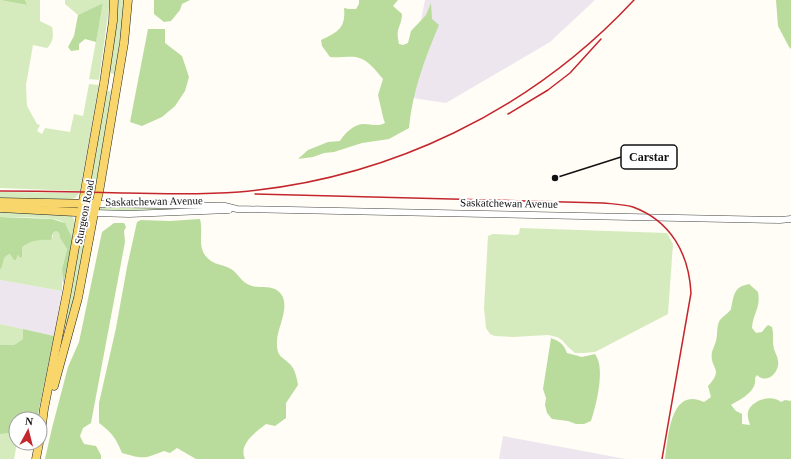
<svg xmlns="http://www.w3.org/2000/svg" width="791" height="459" font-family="Georgia,serif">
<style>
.industrial{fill:#eee6ef}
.green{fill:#d5ebbd}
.forest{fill:#b9dc9c}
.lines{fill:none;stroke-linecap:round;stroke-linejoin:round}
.minor-casing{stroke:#444;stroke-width:7}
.major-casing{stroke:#222;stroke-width:9}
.minor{stroke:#fff;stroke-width:6}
.major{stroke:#f9d66b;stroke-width:8}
.rail{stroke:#c4262e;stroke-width:1.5}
.labels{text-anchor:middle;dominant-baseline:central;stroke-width:4;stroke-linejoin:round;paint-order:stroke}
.street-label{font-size:11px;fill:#111;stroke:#fff}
.leader{fill:none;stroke:#111;stroke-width:1.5}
.callout-dot{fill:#111;stroke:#fff;stroke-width:1.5}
.callout{fill:#fff;stroke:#111;stroke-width:1.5}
.callout-label{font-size:12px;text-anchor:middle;font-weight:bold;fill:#111}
</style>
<rect width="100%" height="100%" fill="#fffdf5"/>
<g class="industrial">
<polygon points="425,0 595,0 550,42 446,103 406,97"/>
<polygon points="0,280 62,291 54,336 0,324"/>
<polygon points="503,436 626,459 499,459"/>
</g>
<g class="green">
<path d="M0 0 27 5 25 0H40V21L52 27C54 35 53 43 47 48L33 45 26 85 27 106 37 124 40 125 37 131 42 134 45 128 70 132 74 114 83 116 89 84 99 85 80 191 0 188Z"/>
<polygon points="65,0 110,0 99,80 89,79 103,3 78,15 65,4"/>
<polygon points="117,0 125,0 122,38 115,74 109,73"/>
<polygon points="105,91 109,91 111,92 96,191 88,191"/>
<polygon points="0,192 79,193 75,198 69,200 0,199"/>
<polygon points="99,207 129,208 144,207 170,209 170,210 128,212 99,211"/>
<path d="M0 210 71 215C78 222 74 230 73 239 70 233 68 226 63 222 54 216 13 218 0 217Z"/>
<polygon points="85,216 88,217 89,220 80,276 68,324 66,324 64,321"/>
<polygon points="520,228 667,233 673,244 668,314 595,352 584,353 575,353 568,347 562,340 557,337 548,335 513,337 495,336 490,334 486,328 484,308 488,236 493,234 516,235 519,234"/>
<path d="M56 231 59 233 60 238 67 249 62 269V291L0 280V270C5 264 1 257 10 254L16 260 18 255 20 258 22 257V247C32 241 41 239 53 237V233Z"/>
<polygon points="0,324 23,329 23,339 14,345 0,345"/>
<polygon points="16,431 17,443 14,459 0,459 0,434 13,433"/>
</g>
<g class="forest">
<polygon points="0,0 25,0 27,5"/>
<polygon points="154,0 190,0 182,4 180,10 171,21 164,22 154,14"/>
<path d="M359 0H398L393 6 402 14C402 20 400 24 398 30 397 34 398 39 399 44L403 45 408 43 411 31 426 15 431 3 432 19 439 25C425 58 412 93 409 128L389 139 362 143 334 152 324 153 313 157 298 159 308 150 328 142 340 141C344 134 354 124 363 124 372 124 377 127 385 123L383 117 378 95 383 79C375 70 368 59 356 57 348 56 339 58 330 57L322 46 321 40C338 32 346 28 344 8L349 9H356L359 4Z"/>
<polygon points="776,0 791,0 791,49 789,47 778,26"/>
<polygon points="103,3 96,42 85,39 79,44 79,50 71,51 68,47 74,36 78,15"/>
<polygon points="148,29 165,29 165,43 182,56 189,77 185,91 175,106 162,117 142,126 130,122"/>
<path d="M0 217 52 219 65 223 73 239 63 285 62 269 67 249 60 238 59 233 56 231 53 233 51 240C39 239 32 241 22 247V257L20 258 18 255 16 260H14L10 254C1 257 5 264 0 270Z"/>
<path d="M200 219C204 234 195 250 211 261 217 265 225 265 231 269 239 274 241 283 252 286 260 288 271 285 278 291 293 303 277 327 277 341 276 360 285 356 293 368 296 374 297 379 298 385L286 403V418L275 426 266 424C256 432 238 444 245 459H196L177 448 170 453 164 451C144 459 143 459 122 453 116 438 112 433 99 423V403L116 328 127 267 137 222 141 220 170 221Z"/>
<polygon points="114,223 124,223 126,227 124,231 125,242 91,423 83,428 80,436 84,444 96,446 101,455 101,459 45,459 52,428 68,367 79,342 102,232"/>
<path d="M749 284 758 292C761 308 753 313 752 328L756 333 762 332 765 328 768 325 772 327C774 334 772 341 774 349 775 353 778 357 778 361 780 372 767 385 757 375L755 378C757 392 741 399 731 405L736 411 742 414V424L750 425C749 421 747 416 748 412 751 400 772 394 781 402L785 400 791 401V459H665C668 438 670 386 704 402L711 397 708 386C725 368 709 369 712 352 713 348 715 345 716 341 718 334 716 326 720 320 723 316 729 313 731 309 734 296 733 287 749 284Z"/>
<polygon points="23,329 54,336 37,419 25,414 22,415 21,419 16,419 16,431 13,433 0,434 0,345 14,345 23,339"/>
<path d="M551 338C559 341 564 344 567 353L582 357 595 354C606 368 596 406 591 421L584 424H576L568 421 552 419 547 413 545 405 546 398 543 389Z"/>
</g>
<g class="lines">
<defs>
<g id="minor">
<polyline points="97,204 225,206 237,209 780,220 791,219"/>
<polyline points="94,213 129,214 229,210"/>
</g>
<g id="major">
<polyline points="0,202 97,204"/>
<polyline points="0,208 94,213"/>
<polyline points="54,386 78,298 94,213 99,192 124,43 128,0"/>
<polyline points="40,439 44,409 67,292 104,83 113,21 114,0"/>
<polyline points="36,459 39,443"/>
</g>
</defs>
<use href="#minor" class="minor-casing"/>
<use href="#major" class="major-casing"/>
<use href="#minor" class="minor"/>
<use href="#major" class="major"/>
<g class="rail">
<polyline points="508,114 548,90 570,73 601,39"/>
<path d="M0 191C42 191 83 192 125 193 163 194 201 195 239 192 389 179 531 111 634 0"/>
<path d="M255 194 603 203C613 204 623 204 633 207 671 221 689 254 691 293L662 459"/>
</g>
</g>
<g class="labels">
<g class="street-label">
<text transform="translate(154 201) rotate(-1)">Saskatchewan Avenue</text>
<text transform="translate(509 203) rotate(1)">Saskatchewan Avenue</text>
<text transform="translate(84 212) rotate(-79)">Sturgeon Road</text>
</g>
</g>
<path class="leader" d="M555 178L621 157"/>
<circle class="callout-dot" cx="555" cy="178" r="4"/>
<rect class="callout" x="621" y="145" width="56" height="24" rx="4"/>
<g class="callout-label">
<text x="649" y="161">Carstar</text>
</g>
<g transform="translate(28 431) rotate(7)"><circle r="19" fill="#ffffff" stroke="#a0a0a0"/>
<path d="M0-3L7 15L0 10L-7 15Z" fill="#c4262e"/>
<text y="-6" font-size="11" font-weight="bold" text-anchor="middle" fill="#111111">N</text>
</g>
</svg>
